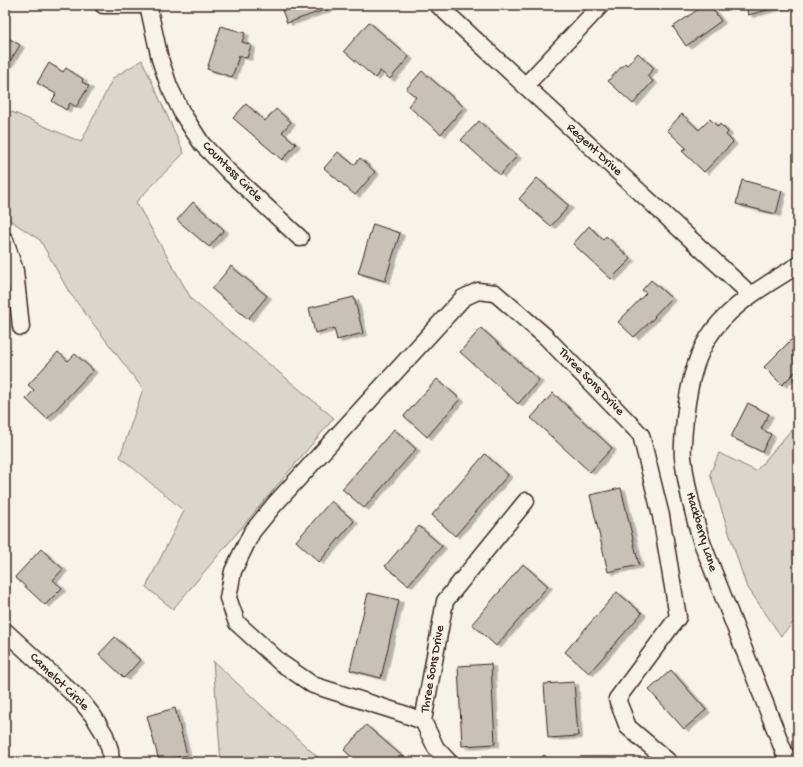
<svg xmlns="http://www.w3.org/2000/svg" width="803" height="767" font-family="'Gochi Hand',sans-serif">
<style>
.green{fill:#dbd6cb;stroke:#8b8074}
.building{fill:#c8c1b6;stroke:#3b2a1e;filter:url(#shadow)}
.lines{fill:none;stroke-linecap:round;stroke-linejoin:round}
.minor-casing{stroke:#3b2a1e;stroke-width:19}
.minor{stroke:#f7f3e8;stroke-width:16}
.labels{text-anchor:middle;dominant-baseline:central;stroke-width:3.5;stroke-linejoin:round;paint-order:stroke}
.street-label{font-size:13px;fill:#3b2a1e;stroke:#f7f3e8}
</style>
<defs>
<filter id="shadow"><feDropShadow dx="4.5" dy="2.5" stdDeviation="0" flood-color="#0004"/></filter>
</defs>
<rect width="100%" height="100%" fill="#f7f3e8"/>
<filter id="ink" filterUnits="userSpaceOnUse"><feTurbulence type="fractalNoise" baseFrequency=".025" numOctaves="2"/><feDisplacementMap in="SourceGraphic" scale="8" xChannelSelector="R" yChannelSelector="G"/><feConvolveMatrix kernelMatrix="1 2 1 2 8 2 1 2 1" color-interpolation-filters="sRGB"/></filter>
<g filter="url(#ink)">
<g class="green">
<polygon points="142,60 184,153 136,202 192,300 334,418 173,609 146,587 184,511 120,457 143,389 69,292 40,240 5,217 5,109 81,142 113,78"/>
<polygon points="798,422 798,617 781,636 746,585 710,474 719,453 756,471"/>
<polygon points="213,661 323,762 221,762"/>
</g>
<g class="building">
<polygon points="280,5 338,5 287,23"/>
<polygon points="704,5 710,5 721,21 686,46 673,27"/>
<polygon points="746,5 787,5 748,15"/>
<polygon points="369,22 409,57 390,79 380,71 375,78 344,51"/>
<polygon points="221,26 245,33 242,42 251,45 247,58 239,56 232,77 207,69"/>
<polygon points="5,36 20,45 7,66 5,65"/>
<polygon points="638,53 654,68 647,76 653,81 633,104 608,81 625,63 627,65"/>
<polygon points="49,63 63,72 66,68 83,79 82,82 89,86 76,107 70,103 66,110 52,101 56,94 37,83"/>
<polygon points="422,71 464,107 441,134 408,106 416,97 406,89"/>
<polygon points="246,104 265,121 276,109 291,122 282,132 296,144 282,160 233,118"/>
<polygon points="682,114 699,130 710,119 718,127 720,124 728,132 726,135 733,142 704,172 682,151 686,148 667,130"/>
<polygon points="479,121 517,156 500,175 461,140"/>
<polygon points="338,152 354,165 360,158 375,172 355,195 324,168"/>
<polygon points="537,178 569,206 551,226 519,199"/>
<polygon points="742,180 782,191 776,214 736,204"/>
<polygon points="193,202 224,230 209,247 177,220"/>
<polygon points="373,224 400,233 385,281 358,273"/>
<polygon points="589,226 603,240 606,236 631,259 611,279 573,244"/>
<polygon points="231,266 267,296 248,319 212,289"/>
<polygon points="651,280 671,298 654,316 655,317 634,337 618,322 646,293 642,290"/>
<polygon points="354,297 363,333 337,340 334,328 315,333 309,308"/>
<polygon points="481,328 539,380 518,404 460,352"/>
<polygon points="792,339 798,346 798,369 782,385 764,367"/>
<polygon points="58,352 68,361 75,354 93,370 47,419 26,399 34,390 28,385"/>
<polygon points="437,379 460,399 427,437 404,416"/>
<polygon points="553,393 612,448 590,472 531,418"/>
<polygon points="748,403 769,414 761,429 771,434 762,452 731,437"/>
<polygon points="394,429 416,449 364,508 342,489"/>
<polygon points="485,454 508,475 455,536 432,515"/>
<polygon points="621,488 639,565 608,572 590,495"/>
<polygon points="331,501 354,521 319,562 296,541"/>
<polygon points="419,526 442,546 408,585 385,566"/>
<polygon points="41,549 63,569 53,580 62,588 45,605 15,577"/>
<polygon points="523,564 548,586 496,646 472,624"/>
<polygon points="617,592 642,613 589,673 565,652"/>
<polygon points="368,593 399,600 381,678 350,670"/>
<polygon points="115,637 140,660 124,678 99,654"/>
<polygon points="491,664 495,744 462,746 458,666"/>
<polygon points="671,670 706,710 684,729 649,690"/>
<polygon points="574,682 578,736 548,738 544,684"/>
<polygon points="175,708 187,755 159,761 147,716"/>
<polygon points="366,725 409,762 357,762 344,750"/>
<polygon points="544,755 552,762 538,762"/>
</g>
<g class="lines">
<defs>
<g id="minor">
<polyline points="103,5 140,5"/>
<polyline points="148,5 160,59 169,86 182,113 202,144 229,172 300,238"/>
<polyline points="438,5 751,295"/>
<polyline points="525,86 601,5"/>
<polyline points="5,240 15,271 21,327"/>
<polyline points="5,631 82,702 94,717 105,735 110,750 111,762"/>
<polyline points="423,721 398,712 313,685 281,663 237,623 228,598 233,571 252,532 274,505 463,298 478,291 495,293 546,337 641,435 661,516 678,617 617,699 628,727 669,762"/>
<polyline points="449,762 436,748 423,721 445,601 526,501"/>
<path d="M788 762 701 540C693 513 686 486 683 457 682 445 684 431 685 418 689 382 697 344 724 318 745 296 773 281 798 265"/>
</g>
</defs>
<use href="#minor" class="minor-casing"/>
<use href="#minor" class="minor"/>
</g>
</g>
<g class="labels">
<g class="street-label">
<text transform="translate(594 150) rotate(43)">Regent Drive</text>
<text transform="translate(232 172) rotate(45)">Countess Circle</text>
<text transform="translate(591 382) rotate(46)">Three Sons Drive</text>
<text transform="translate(701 532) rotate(73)">Hackberry Lane</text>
<text transform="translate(433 669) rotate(-80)">Three Sons Drive</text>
<text transform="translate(59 682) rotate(44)">Camelot Circle</text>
</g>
</g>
<rect width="803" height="767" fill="none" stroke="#f7f3e8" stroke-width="20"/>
<rect x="10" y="10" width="783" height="747" fill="none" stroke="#3b2a1e" stroke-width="1.5" filter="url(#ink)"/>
</svg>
